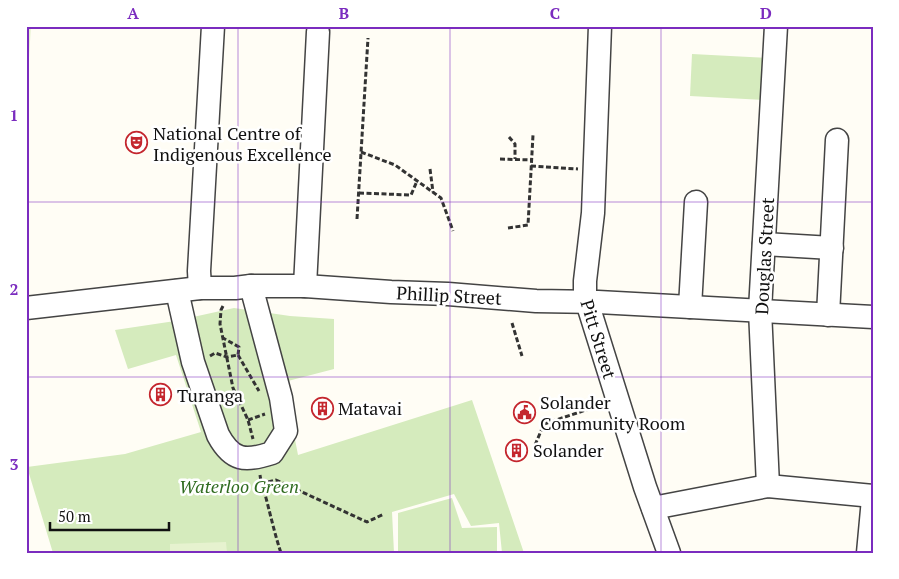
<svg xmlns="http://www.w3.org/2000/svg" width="899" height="579" font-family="'PT Serif',serif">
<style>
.green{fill:#d5ebbd}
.pitch{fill:#e6f2cf}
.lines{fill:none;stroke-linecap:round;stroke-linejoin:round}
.minor-casing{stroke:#444;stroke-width:25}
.path{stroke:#333;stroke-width:3;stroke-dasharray:5 2.5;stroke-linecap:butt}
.minor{stroke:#fff;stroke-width:22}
.grid{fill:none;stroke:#7b2cbf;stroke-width:1;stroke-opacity:0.55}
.labels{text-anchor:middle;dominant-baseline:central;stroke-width:5;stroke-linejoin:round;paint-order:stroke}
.poi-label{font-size:18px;fill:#111;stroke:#fff;text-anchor:start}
.street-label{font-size:18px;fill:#111;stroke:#fff}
.park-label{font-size:18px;font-style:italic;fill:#2f6b1f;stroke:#fff}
.neatline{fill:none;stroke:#7b2cbf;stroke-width:2}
.grid-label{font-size:16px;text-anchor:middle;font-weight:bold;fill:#7b2cbf}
</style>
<rect width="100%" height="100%" fill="#fffdf5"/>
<g class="green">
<polygon points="692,54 767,58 765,100 690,96"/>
<polygon points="234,308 290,316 334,319 334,369 284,382 298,455 472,400 524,553 502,553 499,523 471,526 454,494 392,512 394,553 53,553 27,467 125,454 201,432 176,355 128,369 115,330 175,321"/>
<polygon points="452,498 462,528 497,527 497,553 398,553 398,513"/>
</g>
<g class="pitch">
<polygon points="26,26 31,26 26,107"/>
<polygon points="226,542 227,553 170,553 170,544"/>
</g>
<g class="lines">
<defs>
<g id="minor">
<polyline points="600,26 593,213 585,281 585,292 587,302 645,487 669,553"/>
<polyline points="764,244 832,248"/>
<polyline points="305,286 318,32"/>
<polyline points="200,288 199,271 213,26"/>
<path d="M177 291 193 362 218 435C232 461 245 462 272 453L286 431 281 398 251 286"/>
<polyline points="690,307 696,202"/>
<polyline points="26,308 200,288 235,288 251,286 305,286 391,292 448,294 536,301 598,302 873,317"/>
<polyline points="828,315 837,140"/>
<polyline points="768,486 760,310 776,26"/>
<polyline points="653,508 768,486 873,496"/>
<polyline points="868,553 873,499"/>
</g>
</defs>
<use href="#minor" class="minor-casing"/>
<g class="path">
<polyline points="509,137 515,144 515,159"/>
<polyline points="361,152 395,165 441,198 453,231"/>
<polyline points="500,159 532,160"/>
<polyline points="531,166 578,169"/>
<polyline points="430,169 433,192"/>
<polyline points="359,193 411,195 417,181"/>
<polyline points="357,219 368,38"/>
<polyline points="508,228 528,225 533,135"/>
<polyline points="223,306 221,310 220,324 233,388 248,420 253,439"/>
<polyline points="512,323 522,356"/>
<polyline points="238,355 259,391"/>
<polyline points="210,356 215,353 227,357 238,355 239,347 223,338"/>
<polyline points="248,420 265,414"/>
<polyline points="535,445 544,424 598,406"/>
<path d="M260 475C261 483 264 490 266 498 271 517 275 535 281 553"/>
<polyline points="261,484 276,480 367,522 384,514"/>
</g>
<use href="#minor" class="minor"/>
</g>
<path class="grid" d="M238 26V553M450 26V553M661 26V553M26 202H873M26 377H873"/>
<defs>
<symbol id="theatre-ring" viewBox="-11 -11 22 22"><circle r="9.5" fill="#fff" stroke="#c4262e" stroke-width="1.5"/><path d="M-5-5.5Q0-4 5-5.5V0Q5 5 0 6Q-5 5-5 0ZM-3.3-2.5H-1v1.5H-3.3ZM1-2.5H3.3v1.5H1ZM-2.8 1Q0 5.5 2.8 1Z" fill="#c4262e"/></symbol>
<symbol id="building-ring" viewBox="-11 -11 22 22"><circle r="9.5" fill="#fff" stroke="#c4262e" stroke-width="1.5"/><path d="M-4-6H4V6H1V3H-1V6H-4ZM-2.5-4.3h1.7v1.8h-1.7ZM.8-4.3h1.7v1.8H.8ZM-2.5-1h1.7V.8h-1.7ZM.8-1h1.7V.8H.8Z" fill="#c4262e"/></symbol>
<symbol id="civic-ring" viewBox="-11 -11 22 22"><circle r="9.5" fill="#fff" stroke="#c4262e" stroke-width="1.5"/><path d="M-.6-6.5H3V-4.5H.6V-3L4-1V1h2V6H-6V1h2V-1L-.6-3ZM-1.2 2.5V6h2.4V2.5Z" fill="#c4262e"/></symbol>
</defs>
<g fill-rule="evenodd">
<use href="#theatre-ring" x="124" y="130" width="25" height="25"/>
<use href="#building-ring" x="148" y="382" width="25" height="25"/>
<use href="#building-ring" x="310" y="396" width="25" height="25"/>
<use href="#civic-ring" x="512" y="400" width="25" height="25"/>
<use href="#building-ring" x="504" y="438" width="25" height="25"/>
</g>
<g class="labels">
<g class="poi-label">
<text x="153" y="133">National Centre of<tspan x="153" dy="21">Indigenous Excellence</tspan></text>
<text x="177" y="395">Turanga</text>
<text x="540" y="402">Solander<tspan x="540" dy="21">Community Room</tspan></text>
<text x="338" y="408">Matavai</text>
<text x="533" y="450">Solander</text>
</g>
<g class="street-label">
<text transform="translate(764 256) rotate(-87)">Douglas Street</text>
<text transform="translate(449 295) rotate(3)">Phillip Street</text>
<text transform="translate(599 339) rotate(73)">Pitt Street</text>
</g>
<g class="park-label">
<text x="239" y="486">Waterloo Green</text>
</g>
</g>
<rect width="899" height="579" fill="none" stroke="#ffffff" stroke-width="55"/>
<path d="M50 522v8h119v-8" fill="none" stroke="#111111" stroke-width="2.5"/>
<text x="58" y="522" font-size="15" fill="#111111" stroke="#ffffff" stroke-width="4" paint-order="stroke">50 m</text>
<rect x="28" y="28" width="844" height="524" class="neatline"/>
<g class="grid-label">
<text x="133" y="19">A</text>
<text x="344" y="19">B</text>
<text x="555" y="19">C</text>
<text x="766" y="19">D</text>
<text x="14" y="121">1</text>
<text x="14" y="295">2</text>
<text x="14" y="470">3</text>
</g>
</svg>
